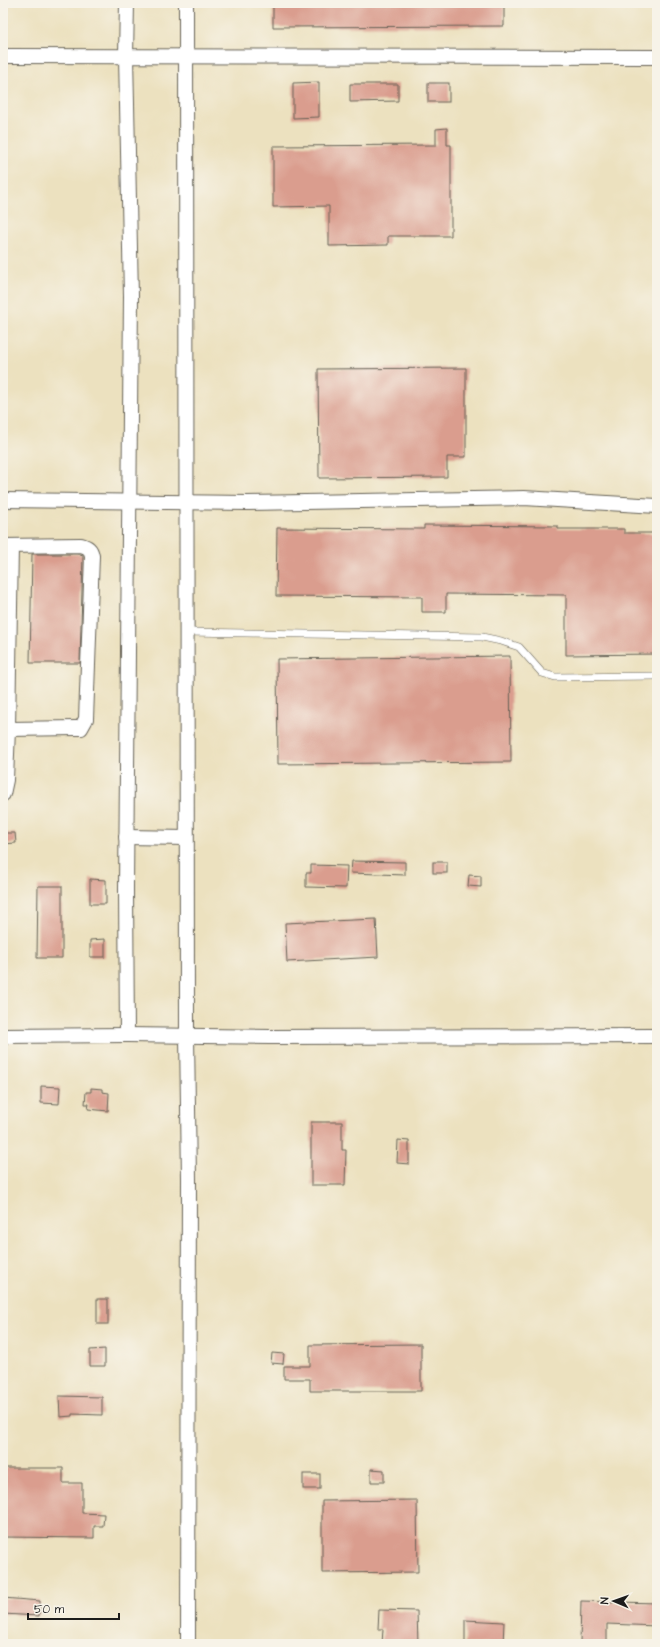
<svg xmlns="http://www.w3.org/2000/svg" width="660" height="1647" font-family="'Architects Daughter',sans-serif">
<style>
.building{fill:#da9d8e}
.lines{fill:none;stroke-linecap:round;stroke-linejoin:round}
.service-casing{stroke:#656155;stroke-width:8}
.minor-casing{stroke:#656155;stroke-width:16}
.service{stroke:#fff;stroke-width:7}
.minor{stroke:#fff;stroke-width:14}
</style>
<rect width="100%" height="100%" fill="#f7f3e8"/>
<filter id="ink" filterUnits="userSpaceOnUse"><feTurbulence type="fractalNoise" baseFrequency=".025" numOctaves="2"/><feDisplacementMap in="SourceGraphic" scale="8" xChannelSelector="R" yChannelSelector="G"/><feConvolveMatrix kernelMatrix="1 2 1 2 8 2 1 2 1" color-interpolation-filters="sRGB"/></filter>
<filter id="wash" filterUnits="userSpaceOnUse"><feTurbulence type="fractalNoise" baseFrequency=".012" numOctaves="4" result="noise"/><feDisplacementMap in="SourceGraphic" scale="16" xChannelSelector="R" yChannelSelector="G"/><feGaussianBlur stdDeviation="0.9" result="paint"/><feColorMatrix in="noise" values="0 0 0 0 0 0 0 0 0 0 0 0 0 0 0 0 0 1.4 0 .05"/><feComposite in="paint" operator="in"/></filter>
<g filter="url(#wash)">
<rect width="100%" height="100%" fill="#ece1bf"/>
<g id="blocks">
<g class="building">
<polygon points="273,3 504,3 504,26 273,27"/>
<polygon points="319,82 319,117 293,118 293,83"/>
<rect x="428" y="83" width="21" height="19"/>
<polygon points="350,84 398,84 398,101 350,102"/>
<polygon points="447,128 447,145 451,145 451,236 388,236 388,245 329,246 329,206 273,207 273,146 436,145 436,129"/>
<polygon points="466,368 466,457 447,457 447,477 319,478 318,369"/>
<polygon points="424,525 558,526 558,529 624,529 624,533 657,533 657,654 566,655 566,595 446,594 446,612 422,612 422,597 276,596 277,528 424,529"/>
<polygon points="32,554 80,554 83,555 80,663 30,663"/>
<polygon points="510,656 511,762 278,764 277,659"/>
<polygon points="3,833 15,833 16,843 3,844"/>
<polygon points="352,861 405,862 405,875 351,873"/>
<rect x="433" y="862" width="14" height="11"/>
<polygon points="311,865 347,866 346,888 306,887 306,873 311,873"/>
<polygon points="469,875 481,876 481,887 468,886"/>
<polygon points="90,879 106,880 106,904 90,904"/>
<polygon points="38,886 62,886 62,958 37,958"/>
<polygon points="376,919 378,957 287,962 285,923"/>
<polygon points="105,939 105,957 90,957 90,940"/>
<polygon points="41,1086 60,1087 59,1104 41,1103"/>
<polygon points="91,1088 102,1089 102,1092 109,1093 108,1111 88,1109 89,1104 85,1104 86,1092 91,1092"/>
<polygon points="311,1122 342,1122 342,1150 346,1150 345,1185 311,1185"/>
<polygon points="398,1140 409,1141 409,1164 397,1163"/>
<rect x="97" y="1299" width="11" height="25"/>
<polygon points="421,1344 421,1391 310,1391 310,1379 284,1379 284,1366 310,1366 310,1345"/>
<polygon points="105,1349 105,1366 90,1366 90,1350"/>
<polygon points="272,1353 284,1354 283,1364 271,1363"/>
<polygon points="59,1396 102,1397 102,1415 72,1414 72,1416 60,1417"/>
<polygon points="3,1468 63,1468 63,1483 82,1483 82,1513 104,1514 103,1526 94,1526 94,1538 3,1537"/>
<polygon points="371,1469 384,1470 384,1482 371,1482"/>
<rect x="303" y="1474" width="17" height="15"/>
<polygon points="417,1500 418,1572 322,1573 322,1501"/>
<polygon points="3,1598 40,1601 39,1616 3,1614"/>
<polygon points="581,1601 657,1603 657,1626 607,1624 607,1644 580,1644"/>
<polygon points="379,1610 417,1611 418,1644 382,1644 383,1629 378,1629"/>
<polygon points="465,1620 504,1622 503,1644 465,1644"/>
</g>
</g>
</g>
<g filter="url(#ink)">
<use href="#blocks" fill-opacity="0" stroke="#656155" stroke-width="1"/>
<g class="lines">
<defs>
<polyline id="service" points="187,632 482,637 501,641 519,647 542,673 555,677 657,676"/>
<g id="minor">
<polyline points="127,3 126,56 131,296 126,889 127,1035"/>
<polyline points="186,3 187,1036 189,1179 188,1644"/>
<polyline points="3,56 657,57"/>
<polyline points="3,500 248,503 524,498 657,506"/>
<path d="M3 546 81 545C88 547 91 549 92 556L86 719 81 728H76L8 729"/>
<polyline points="3,794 6,780 8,729 11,546"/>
<polyline points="126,837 186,838"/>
<polyline points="3,1036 127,1035 270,1037 657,1036"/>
</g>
</defs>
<use href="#service" class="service-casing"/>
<use href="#minor" class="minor-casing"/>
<use href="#service" class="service"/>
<use href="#minor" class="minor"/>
</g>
</g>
<rect width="660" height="1647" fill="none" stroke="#f7f3e8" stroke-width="16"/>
<g transform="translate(614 1601) rotate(272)" stroke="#f7f3e8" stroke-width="3" paint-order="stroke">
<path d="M0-3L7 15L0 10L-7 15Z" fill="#1c1c1c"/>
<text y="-6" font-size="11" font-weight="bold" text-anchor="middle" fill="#1c1c1c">N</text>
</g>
<path d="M28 1613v6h91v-6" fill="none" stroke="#1c1c1c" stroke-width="2"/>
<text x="34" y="1613" font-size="12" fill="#1c1c1c" stroke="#f7f3e8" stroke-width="3" paint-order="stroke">50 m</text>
</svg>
